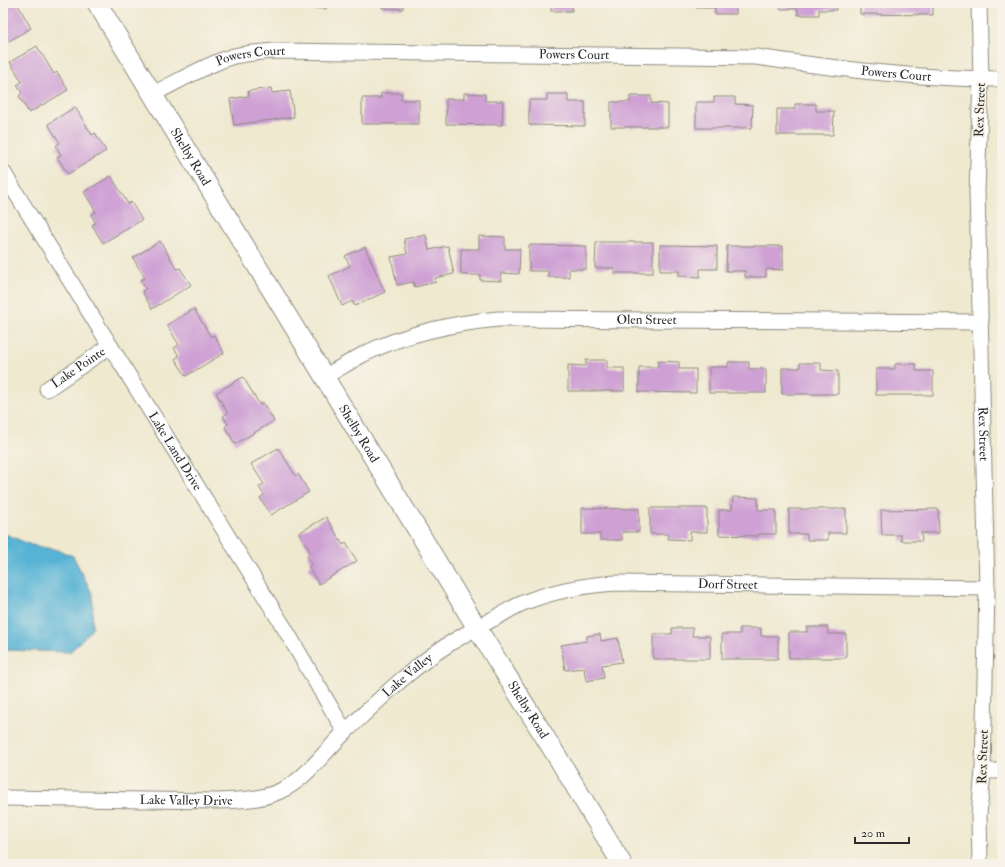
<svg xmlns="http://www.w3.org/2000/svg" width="1005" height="867" font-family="'IM FELL Double Pica',serif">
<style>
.water{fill:#57b3d5;stroke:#416f80}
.building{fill:#cea0d4}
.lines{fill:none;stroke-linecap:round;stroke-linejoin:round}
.minor-casing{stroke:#8d8a7e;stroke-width:17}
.tertiary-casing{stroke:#8d8a7e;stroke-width:21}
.minor{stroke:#fff;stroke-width:15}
.tertiary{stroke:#fff;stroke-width:19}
.labels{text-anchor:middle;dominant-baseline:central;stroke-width:3.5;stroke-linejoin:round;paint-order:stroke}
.street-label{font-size:13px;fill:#2b2b2b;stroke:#f7f3e8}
</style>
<rect width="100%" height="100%" fill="#f7f3e8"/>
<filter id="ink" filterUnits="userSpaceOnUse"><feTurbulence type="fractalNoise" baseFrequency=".025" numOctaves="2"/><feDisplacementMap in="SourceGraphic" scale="8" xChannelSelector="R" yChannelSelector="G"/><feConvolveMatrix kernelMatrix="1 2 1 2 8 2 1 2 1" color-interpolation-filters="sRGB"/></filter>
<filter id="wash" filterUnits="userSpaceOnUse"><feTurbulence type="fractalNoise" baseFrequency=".012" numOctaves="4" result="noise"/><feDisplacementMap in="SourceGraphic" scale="16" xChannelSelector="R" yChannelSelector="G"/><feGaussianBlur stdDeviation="0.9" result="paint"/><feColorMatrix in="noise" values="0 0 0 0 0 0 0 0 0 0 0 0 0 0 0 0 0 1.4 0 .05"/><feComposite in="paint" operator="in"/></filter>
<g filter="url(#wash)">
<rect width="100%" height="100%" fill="#efe9d0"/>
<polygon class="water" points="3,533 31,545 58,550 73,556 93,595 92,629 70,652 3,650"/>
<g id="blocks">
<g class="building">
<polygon points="3,3 17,3 31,28 4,44 3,42"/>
<polygon points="305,3 326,3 326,9 305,8"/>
<polygon points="382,3 403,3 403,9 382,8"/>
<polygon points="533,3 572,3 572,11 551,11 551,6 533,6"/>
<polygon points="697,3 754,3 754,6 736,6 736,14 715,14 715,8 697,8"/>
<polygon points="780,3 836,3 836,10 819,10 819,15 798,15 798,9 780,9"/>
<polygon points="860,3 933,3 933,15 860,14"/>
<polygon points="37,46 54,74 57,72 68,90 29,113 19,96 22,93 17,85 22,82 10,62"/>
<polygon points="271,88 272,93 290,91 294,117 234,125 230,99 249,96 248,91"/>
<polygon points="381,93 402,93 401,100 419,100 419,124 362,124 362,98 381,98"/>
<polygon points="464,93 485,94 485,101 503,101 502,125 446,124 446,99 464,99"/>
<polygon points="547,94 568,94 568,102 585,102 585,126 529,125 529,100 547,100"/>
<polygon points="630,96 651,96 651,103 668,104 668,127 611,127 611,102 630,102"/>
<polygon points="714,97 735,97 735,104 753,105 752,128 696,128 696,102 714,102"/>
<polygon points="795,104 816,104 816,111 834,111 833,135 777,135 777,109 795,109"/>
<polygon points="75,107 92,135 95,133 106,151 68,174 57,157 61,155 56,146 60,143 48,124"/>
<polygon points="111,176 128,204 131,202 142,220 103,243 92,225 96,223 91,215 96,212 84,192"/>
<polygon points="426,235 429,250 448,246 454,274 435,278 436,282 415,287 413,282 397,285 391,257 407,254 404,239"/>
<polygon points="479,236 505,237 505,249 520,249 519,274 501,273 501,281 480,280 480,275 461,275 461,249 479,249"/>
<polygon points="160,241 177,269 180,268 191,285 152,309 142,291 146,289 140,280 145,278 133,258"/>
<polygon points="596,242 653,242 653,273 614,273 614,268 595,268"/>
<polygon points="529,245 586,246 586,269 569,269 569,277 548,277 548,271 529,271"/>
<polygon points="660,245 717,246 717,269 700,269 700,277 679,276 679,271 660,271"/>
<polygon points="727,246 783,246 783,270 766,269 766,277 745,277 745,271 726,271"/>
<polygon points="365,247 385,292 355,306 352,301 342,306 329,276 350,266 345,256"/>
<polygon points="194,309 211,337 214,335 224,353 186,376 175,359 179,356 174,348 179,345 167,325"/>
<polygon points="586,360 607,360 607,368 624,368 624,391 568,391 568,365 586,366"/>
<polygon points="658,361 679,362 679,369 696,369 696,393 639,392 639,367 658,367"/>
<polygon points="728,362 749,362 749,369 766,369 766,393 709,393 709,367 728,367"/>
<polygon points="800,363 821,363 821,370 838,371 838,394 782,394 782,368 800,368"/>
<polygon points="895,364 916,364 916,371 933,371 933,395 876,395 876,369 895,369"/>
<polygon points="243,377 260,405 263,403 274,421 235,444 225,427 228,424 223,416 228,413 216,393"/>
<polygon points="278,448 296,476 298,474 309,492 271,515 260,498 264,495 259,487 264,484 251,464"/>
<polygon points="733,497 758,498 758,510 776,510 776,534 759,534 758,536 719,535 719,510 732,510"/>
<polygon points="582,508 639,509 639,532 622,532 622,540 600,540 600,534 582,534"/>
<polygon points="650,508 707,508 707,532 690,532 690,540 668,539 668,534 650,534"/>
<polygon points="789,509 846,509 846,533 828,533 828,540 807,540 807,534 789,534"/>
<polygon points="938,509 939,533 921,533 922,541 901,541 901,535 882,535 881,510"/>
<polygon points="326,517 343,545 346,543 357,561 319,584 308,567 312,564 307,556 311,553 299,533"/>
<polygon points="807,627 828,627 828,634 846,634 846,658 789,658 789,632 807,632"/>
<polygon points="672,628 693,628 692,636 710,636 710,659 653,659 653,634 672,634"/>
<polygon points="740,628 761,628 761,636 778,636 778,659 722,659 722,634 740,634"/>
<polygon points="600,634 601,641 618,638 622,662 602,665 604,678 586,681 584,668 565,670 561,645 587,641 587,636"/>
</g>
</g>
</g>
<g filter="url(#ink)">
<use href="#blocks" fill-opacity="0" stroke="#8d8a7e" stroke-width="1"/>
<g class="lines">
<defs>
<g id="minor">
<path id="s1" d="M979 3 981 79 977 191 987 588 983 771 979 815 980 864"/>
<path id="s2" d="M153 94C177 82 209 63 234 56 248 53 261 52 274 51L756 57C838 69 919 79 1002 79"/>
<path id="s3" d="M3 172 285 629 345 732"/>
<path id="s4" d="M324 377C338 369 351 361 364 354 404 334 454 323 498 319L981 322"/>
<path id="s5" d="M47 389 110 346"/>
<polyline points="983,771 1002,771"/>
<path id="s6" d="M3 798 218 801C242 800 265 800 286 788 307 777 329 747 347 730 379 700 411 668 449 644 463 635 478 627 493 619 505 613 516 605 528 601 557 590 586 585 616 583L987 588"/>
</g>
<g id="tertiary">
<path id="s7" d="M97 3 477 628 558 758 622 864"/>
</g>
</defs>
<use href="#minor" class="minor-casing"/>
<use href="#tertiary" class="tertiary-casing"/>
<use href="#minor" class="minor"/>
<use href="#tertiary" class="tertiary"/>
</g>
</g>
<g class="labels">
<g class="street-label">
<text stroke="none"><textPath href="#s2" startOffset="430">Powers Court</textPath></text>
<text stroke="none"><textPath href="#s2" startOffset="106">Powers Court</textPath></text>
<text stroke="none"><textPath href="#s2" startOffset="753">Powers Court</textPath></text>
<text transform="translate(980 110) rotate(-88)">Rex Street</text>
<text stroke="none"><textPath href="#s7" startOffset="180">Shelby Road</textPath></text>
<text stroke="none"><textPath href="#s4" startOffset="334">Olen Street</textPath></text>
<text stroke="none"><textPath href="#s5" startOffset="38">Lake Pointe</textPath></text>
<text stroke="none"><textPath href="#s7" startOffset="504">Shelby Road</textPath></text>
<text stroke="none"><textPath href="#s1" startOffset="431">Rex Street</textPath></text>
<text stroke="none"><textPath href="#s3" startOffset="328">Lake Land Drive</textPath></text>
<text stroke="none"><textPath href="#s6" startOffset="795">Dorf Street</textPath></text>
<text stroke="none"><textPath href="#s6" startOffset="451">Lake Valley</textPath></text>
<text stroke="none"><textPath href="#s7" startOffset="828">Shelby Road</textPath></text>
<text transform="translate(983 757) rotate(-88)">Rex Street</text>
<text stroke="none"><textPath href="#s6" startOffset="183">Lake Valley Drive</textPath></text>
</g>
</g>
<rect width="1005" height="867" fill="none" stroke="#f7f3e8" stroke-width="16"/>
<path d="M855 837v6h54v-6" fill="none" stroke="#2b2b2b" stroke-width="2"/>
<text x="861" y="837" font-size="12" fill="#2b2b2b" stroke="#f7f3e8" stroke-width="3" paint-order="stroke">20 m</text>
</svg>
